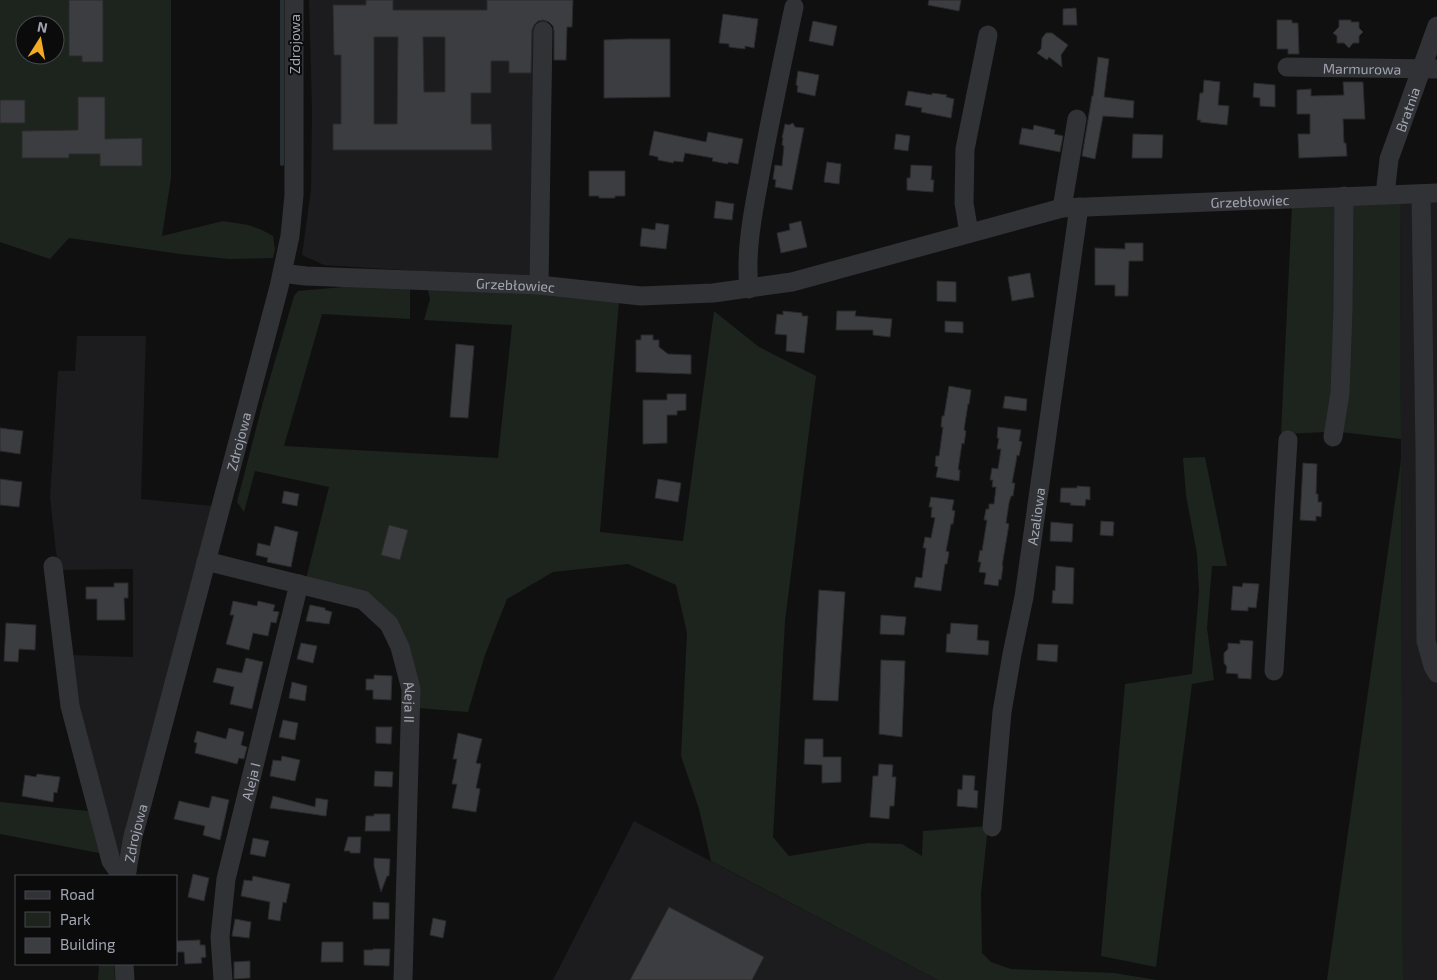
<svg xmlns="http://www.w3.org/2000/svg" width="1437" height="980" font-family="'Exo 2',sans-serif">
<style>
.built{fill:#1c1c1e}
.green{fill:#1c241d;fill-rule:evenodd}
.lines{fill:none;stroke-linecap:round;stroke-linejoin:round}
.stream{stroke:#283036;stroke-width:4}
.building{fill:#3c3d41;stroke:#2a2a2d;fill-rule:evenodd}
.minor{stroke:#313236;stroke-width:19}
.labels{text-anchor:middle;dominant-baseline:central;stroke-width:4;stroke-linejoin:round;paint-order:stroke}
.street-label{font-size:14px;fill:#a1a6b2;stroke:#0b0b0c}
</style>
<rect width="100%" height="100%" fill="#101011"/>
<g class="built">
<polygon points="309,0 547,0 546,279 324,265 302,255 311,189 312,110"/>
<polygon points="1400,203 1437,203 1437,980 1403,980"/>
<polygon points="77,336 146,336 141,499 213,506 122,857 99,853 70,655 133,657 133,569 58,570 50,497 58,371 75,371"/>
<polygon points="634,821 938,980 553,980"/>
</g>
<g class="green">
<path d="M0 0H171V178L162 236 223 221 248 225 262 230 273 236 275 250 273 258 229 259 180 254 69 238 50 259 0 242ZM25 25H55V55H25Z"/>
<polygon points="1400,203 1401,439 1340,432 1351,204"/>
<polygon points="1339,204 1333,392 1328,432 1281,434 1292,206"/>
<polygon points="410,281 410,319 322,314 284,446 498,458 512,325 424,320 430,299 427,287 445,285 619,301 600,532 683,541 714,311 759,347 816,376 785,621 773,837 789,856 868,843 902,844 922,856 923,831 988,826 981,894 982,953 991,962 1011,969 1114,973 1157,980 938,980 711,861 699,809 681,756 687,633 676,585 628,564 553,572 507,599 485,655 468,712 417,708 394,619 306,579 329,487 255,471 244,512 237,502 263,402 294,296 298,291"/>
<polygon points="1205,457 1227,566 1212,566 1207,628 1214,680 1192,684 1156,967 1101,956 1125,684 1192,674 1199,591 1197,554 1186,495 1183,458"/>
<polygon points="1401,460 1403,980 1327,980"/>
<polygon points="0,802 88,811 99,853 0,834"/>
<polygon points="99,964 114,964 115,980 98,980"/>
</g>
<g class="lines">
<polyline class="stream" points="282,0 282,164"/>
</g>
<g class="building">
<polygon points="69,0 103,0 103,62 82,62 82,56 69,56"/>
<path d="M366 0H393V10H487V0H573L572 27H567L566 60H554V31L553 26 549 22 543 20 538 21 534 25 532 30 531 73H509V61H491V93H471V124H491L492 150H333V124H341V55H334L333 5H366ZM374 37H398L397 124H374ZM423 37H445V92H424Z"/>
<polygon points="929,0 961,0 959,11 928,5"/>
<polygon points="1076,8 1077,25 1063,25 1063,9"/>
<polygon points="723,14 758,19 754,48 745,46 745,49 729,47 729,44 719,43"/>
<polygon points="1277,20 1292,20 1292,23 1298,23 1299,54 1288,54 1288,49 1277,49"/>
<polygon points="1339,20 1351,20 1351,22 1359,22 1359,28 1363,32 1359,36 1359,43 1353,43 1349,48 1344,43 1337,43 1337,36 1333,33 1339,27"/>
<polygon points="813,21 837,26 833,46 809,41"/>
<polygon points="1046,33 1052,33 1068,45 1061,55 1062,67 1049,57 1047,60 1037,53 1041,49 1042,38"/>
<polygon points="627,39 670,39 670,97 604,98 604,40"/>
<polygon points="1098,57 1109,59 1104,97 1134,101 1133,118 1103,116 1095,159 1082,156 1092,96 1093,96"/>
<polygon points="798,71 819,75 815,96 797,92 798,86 796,85"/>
<polygon points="1204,80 1220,82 1218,105 1229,106 1227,125 1200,122 1201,120 1197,120 1200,93 1203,93"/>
<polygon points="1343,82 1363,82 1365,119 1343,119 1344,143 1346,143 1347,156 1299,158 1298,134 1310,134 1310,114 1297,114 1297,90 1311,89 1311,96 1344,95"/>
<polygon points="1254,83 1275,85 1275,107 1260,106 1260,98 1253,97"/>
<polygon points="908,91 932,95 932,93 947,95 946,97 954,99 951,118 921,112 922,108 905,105"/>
<polygon points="78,97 105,97 105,139 142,138 142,166 100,166 100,154 69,154 69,158 22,158 22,131 78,130"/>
<rect x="0" y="100" width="25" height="23"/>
<polygon points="793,123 795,127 804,128 792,190 775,187 776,180 773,179 775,165 782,166 784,146 782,145 783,138 782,138 785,124 789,125"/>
<polygon points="1034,125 1055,130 1054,134 1063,136 1060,152 1019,144 1022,128 1033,130"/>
<polygon points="654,131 706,142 708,132 743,139 738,164 728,162 728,164 712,161 713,158 685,153 683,162 674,161 673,163 658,160 658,157 649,155"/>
<polygon points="896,134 910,136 908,151 894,149"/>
<polygon points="1133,134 1163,135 1162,158 1132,158"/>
<polygon points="827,162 841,164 839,184 824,182"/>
<polygon points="911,165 932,166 931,180 934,180 933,192 907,190 907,178 910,178"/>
<polygon points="589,171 625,171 625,196 615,196 615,198 599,198 599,196 589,196"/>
<polygon points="716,201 734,204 732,220 714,218"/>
<polygon points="801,221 807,247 781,253 777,233 790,230 789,224"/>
<polygon points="656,223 669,225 666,249 640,246 642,228 655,230"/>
<polygon points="1125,243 1143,243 1143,261 1129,261 1128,296 1115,296 1115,285 1095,285 1095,248 1125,249"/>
<polygon points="1030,273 1034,297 1012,301 1008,277"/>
<polygon points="937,281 956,282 956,302 937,301"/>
<polygon points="783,311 802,313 802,316 808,316 804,353 786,351 787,335 775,334 777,314 783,315"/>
<polygon points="837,311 856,311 855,316 892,319 890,337 873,335 873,330 836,330"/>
<polygon points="945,321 963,322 963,333 945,332"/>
<polygon points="641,335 653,335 653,340 659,340 659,347 668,354 691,355 691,374 636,372 636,340 641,340"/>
<polygon points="456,344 474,346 468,418 450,417"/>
<polygon points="949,386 971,390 969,404 968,404 964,430 966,431 964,444 962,443 958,470 960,470 959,481 936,477 938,467 935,466 936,456 939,456 943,427 941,427 942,416 944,416"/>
<polygon points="667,394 686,394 686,410 677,411 677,415 667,415 667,443 643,444 643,400 667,400"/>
<polygon points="1005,396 1027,399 1026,411 1003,408"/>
<polygon points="998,427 1021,430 1019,441 1022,442 1019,456 1017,455 1016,462 1012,483 1015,483 1013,496 1011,496 1009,503 1006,523 1009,524 1002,566 1003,566 1001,580 999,579 998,586 984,584 986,573 979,572 981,562 978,562 980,550 982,551 987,520 984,520 986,509 989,509 989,504 994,504 996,487 992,487 993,480 990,480 992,468 998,469 1001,449 997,449 999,438 997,438"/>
<polygon points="0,428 23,431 20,454 0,451"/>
<polygon points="1303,463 1317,464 1316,494 1318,494 1318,502 1322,502 1321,517 1316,516 1316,521 1300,520"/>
<polygon points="0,479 22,482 19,507 0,505"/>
<polygon points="658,479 681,483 678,502 655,498"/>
<polygon points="1077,486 1090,487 1090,500 1086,499 1085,506 1070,505 1071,503 1060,502 1061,488 1077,488"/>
<polygon points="284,491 299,494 297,506 282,503"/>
<polygon points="931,497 954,500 952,510 955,511 953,524 951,524 950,530 946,551 949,552 947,564 945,564 941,591 914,587 916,577 922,578 926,548 923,548 925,537 931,538 935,518 931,517 932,507 929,507"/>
<polygon points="1101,521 1114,522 1113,536 1100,535"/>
<polygon points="1051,522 1073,524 1072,542 1050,541"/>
<polygon points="389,525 408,530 400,560 381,555"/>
<polygon points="275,526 298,532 291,567 267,562 268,558 256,555 258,543 270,546"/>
<polygon points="1056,566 1074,568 1073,604 1052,603 1053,590 1055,591"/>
<polygon points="114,583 128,583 128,598 124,598 125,620 97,620 97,599 86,599 86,587 114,587"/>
<polygon points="1243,583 1259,584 1256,608 1248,607 1248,611 1231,610 1233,586 1242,587"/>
<polygon points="819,590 845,592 838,701 813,700"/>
<polygon points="233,601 257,606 258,601 275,605 273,611 279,612 276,623 271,622 268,636 253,633 249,650 226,644 234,615 230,615"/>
<polygon points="310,605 325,608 325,610 332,612 329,624 306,621"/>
<polygon points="881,615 906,617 904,635 880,634"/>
<polygon points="6,623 36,625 35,650 19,649 18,662 4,661"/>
<polygon points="951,623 978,625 977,640 989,641 988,655 946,652 947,634 950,634"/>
<polygon points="1240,640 1253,641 1251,679 1238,678 1238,674 1226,673 1227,667 1224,663 1224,653 1228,649 1228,643 1240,644"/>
<polygon points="301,643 317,646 313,663 297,659"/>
<polygon points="1038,644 1058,645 1057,662 1037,660"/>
<polygon points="246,658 263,662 252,709 230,704 234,687 213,682 217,668 242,673"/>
<polygon points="881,660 905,661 902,737 879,734"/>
<polygon points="374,675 392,676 391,700 373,699 373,690 366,690 366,679 374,679"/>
<polygon points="292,682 307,686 305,701 289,698"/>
<polygon points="283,720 298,723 295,740 279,737"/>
<polygon points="376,727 392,727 391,744 376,743"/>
<polygon points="229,728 244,732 241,745 247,747 244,759 239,758 237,764 195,753 197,743 194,742 197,731 226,739"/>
<polygon points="458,733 482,739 476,763 481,764 476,788 480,789 476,812 452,808 457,784 452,784 457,759 453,759"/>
<polygon points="805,739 823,739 823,757 841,757 841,782 822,783 822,765 804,764"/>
<polygon points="282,756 300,760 295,781 270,776 273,760 281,761"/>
<polygon points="879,764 893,765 892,777 896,777 894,806 890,806 889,819 870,817 873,776 878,776"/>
<polygon points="375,771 393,772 392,787 374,786"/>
<polygon points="37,774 60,777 57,793 54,792 53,802 22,796 25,775 36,777"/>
<polygon points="963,775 975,776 974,790 978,791 977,808 957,806 958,789 962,790"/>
<polygon points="212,796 229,800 220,840 203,835 205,826 174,819 179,801 209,808"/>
<polygon points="273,796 315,807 316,798 328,800 326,816 270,808"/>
<polygon points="374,814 390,814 390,831 365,831 366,816 374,816"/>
<polygon points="348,837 361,837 360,853 350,853 350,851 344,851"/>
<polygon points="253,838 269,841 265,857 250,854"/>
<polygon points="374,858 390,859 389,876 387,876 381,892 374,866"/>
<polygon points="193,874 209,878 204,901 188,897"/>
<polygon points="253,876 290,884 286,903 283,902 280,921 268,919 270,902 241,896 244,880 252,881"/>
<polygon points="373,902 389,903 389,919 373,919"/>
<polygon points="669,907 764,957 752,980 630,980"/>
<polygon points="433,918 446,921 443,938 430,935"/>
<polygon points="235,919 251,922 249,938 232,936"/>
<polygon points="200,940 200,945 205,945 206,957 201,958 202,963 185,964 184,952 176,952 176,941"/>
<polygon points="322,942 343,942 343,962 321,962"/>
<polygon points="373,949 390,949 389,966 364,965 364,950 373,950"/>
<polygon points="250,961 250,978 234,979 234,962"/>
</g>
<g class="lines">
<g class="minor">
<path id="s1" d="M1287 67 1437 69"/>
<polyline points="1421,194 1425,449 1426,641 1433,666 1437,673"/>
<path id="s2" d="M1385 195 1389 159 1437 26"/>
<polyline points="1062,208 1077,119"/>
<polyline points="969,233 964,203 965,149 988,35"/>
<path id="s3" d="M283 270 289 274 306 276 539 285 641 296 713 293 792 282 1062 208 1437 193"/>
<polyline points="539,285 543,31"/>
<path d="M749 289C745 251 753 212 760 175 770 119 782 63 794 7"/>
<polyline points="1333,437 1340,393 1343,309 1344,196"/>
<path id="s4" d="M206 561 363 600 389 624 400 647 411 689 403 980"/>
<polyline points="53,566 70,706 111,861 116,868 127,871"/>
<polyline points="1274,671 1288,440"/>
<path id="s5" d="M992 827 1002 712 1012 654 1024 597 1079 207"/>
<path id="s6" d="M126 876 133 836 142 804 279 287 290 236 294 195V0"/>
<polyline points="124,964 125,980"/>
<path id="s7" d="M223 980 220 937 226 879 299 584"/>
</g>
</g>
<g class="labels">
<g class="street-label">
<text transform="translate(294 44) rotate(-90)">Zdrojowa</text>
<text stroke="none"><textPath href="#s1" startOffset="75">Marmurowa</textPath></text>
<text stroke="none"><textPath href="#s2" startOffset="89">Bratnia</textPath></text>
<text stroke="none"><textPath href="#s3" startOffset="980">Grzebłowiec</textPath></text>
<text stroke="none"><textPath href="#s3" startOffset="234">Grzebłowiec</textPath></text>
<text stroke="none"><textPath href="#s6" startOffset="449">Zdrojowa</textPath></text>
<text stroke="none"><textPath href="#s5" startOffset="314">Azaliowa</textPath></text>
<text stroke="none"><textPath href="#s4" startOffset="279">Aleja II</textPath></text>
<text stroke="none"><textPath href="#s7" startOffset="202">Aleja I</textPath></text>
<text stroke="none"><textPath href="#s6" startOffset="44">Zdrojowa</textPath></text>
</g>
</g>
<rect x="15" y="875" width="162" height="90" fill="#0b0b0c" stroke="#47494e"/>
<rect x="25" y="891" width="25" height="8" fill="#313236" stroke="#47494e"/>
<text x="60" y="900" font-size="15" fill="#a1a6b2">Road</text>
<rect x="25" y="912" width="25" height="15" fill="#1c241d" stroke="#47494e"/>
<text x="60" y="925" font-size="15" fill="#a1a6b2">Park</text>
<rect x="25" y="938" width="25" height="15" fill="#3c3d41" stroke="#47494e"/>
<text x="60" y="950" font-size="15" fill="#a1a6b2">Building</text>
<g transform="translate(40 40) rotate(11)"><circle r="24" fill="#0b0b0c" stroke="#47494e"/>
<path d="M0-4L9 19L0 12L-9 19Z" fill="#f3ab26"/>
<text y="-8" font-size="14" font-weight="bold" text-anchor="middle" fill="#a1a6b2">N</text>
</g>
</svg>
